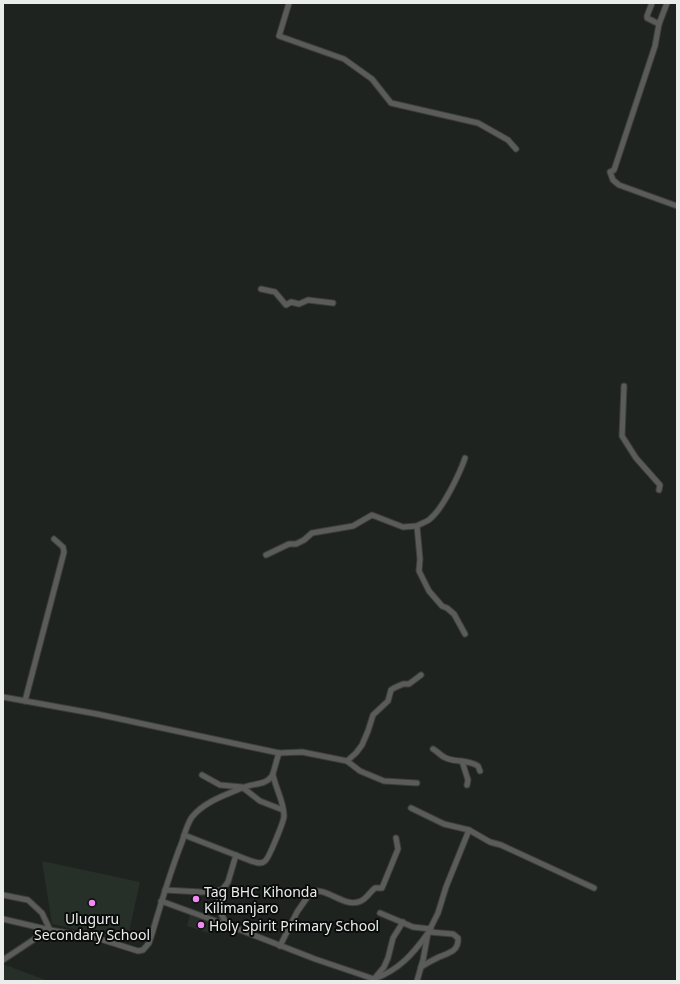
<svg xmlns="http://www.w3.org/2000/svg" width="680" height="984" font-family="'Noto Sans',sans-serif">
<style>
.built{fill:#262f28}
.lines{fill:none;stroke-linecap:round;stroke-linejoin:round}
.minor-casing{stroke:#3b3f3c;stroke-width:7}
.minor{stroke:#5b5c5a;stroke-width:5}
.poi-dot{fill:#f28af3;stroke:#0a0c0b;stroke-width:1.5}
.labels{text-anchor:middle;dominant-baseline:central;stroke-width:4;stroke-linejoin:round;paint-order:stroke}
.poi-label{font-size:14px;fill:#eaedeb;stroke:#0a0c0b;text-anchor:start}
</style>
<rect width="100%" height="100%" fill="#1f2320"/>
<g class="built">
<polygon points="42,861 140,882 127,941 52,924"/>
<polygon points="190,915 214,924 211,934 187,926"/>
<polygon points="3,964 48,981 3,981"/>
</g>
<g class="lines">
<defs>
<g id="minor">
<polyline points="289,3 279,36 344,59 372,79 391,103 478,123 508,140 516,149"/>
<polyline points="652,3 647,16 647,18 659,24"/>
<polyline points="667,3 659,24 655,46 617,161 614,170 610,172 613,180 619,185 677,206"/>
<polyline points="261,289 275,292 286,305 291,302 299,304 308,300 333,303"/>
<polyline points="624,386 622,436 636,458 660,485 659,490"/>
<path d="M465 458C460 473 443 508 431 518 428 522 421 523 417 526L420 559 419 571 429 591 442 606 447 608 454 614 465 634"/>
<polyline points="266,555 289,544 296,544 304,540 312,533 353,526 372,515 403,527 417,526"/>
<polyline points="3,697 97,714 279,753 302,752 347,761 360,771 384,781 417,783"/>
<polyline points="25,701 64,552 63,547 54,539"/>
<path d="M433 749C437 751 440 755 444 757 454 763 467 759 478 766L480 771"/>
<polyline points="347,761 356,753 362,745 368,731 373,715 388,701 391,690 394,688 403,684 409,684 421,675"/>
<polyline points="462,761 468,780 467,785"/>
<polyline points="202,775 220,785 242,787 260,801 283,810"/>
<polyline points="411,808 444,824 469,830 490,842 501,845 594,888"/>
<path d="M184 835 251 861C255 862 261 865 265 861 269 858 284 821 284 816 284 802 276 789 273 775"/>
<polyline points="165,890 202,892 222,890"/>
<polyline points="3,895 28,900 42,913 50,930"/>
<path d="M161 901 243 931 315 959 374 979C399 970 413 954 428 933"/>
<polyline points="380,913 413,927 431,929"/>
<polyline points="3,919 50,930"/>
<polyline points="228,926 220,912 218,905 222,890 228,882 236,855"/>
<path d="M280 946 297 912 311 892C327 886 344 909 361 901 366 899 370 892 375 888H382L398 849 396 838"/>
<path d="M3 960 42 934 50 930 97 938 138 951 143 950 149 943 152 934C161 903 170 872 182 842 185 833 187 824 192 817 204 802 225 795 242 788 252 783 265 786 272 776 274 772 277 758 279 753"/>
<path d="M421 967C427 963 433 960 439 957 449 953 459 951 458 938L453 934 429 932"/>
<polyline points="374,979 384,967 388,958 393,938 403,922"/>
<polyline points="417,981 423,960 428,933 438,913 446,887 469,830"/>
</g>
</defs>
<use href="#minor" class="minor-casing"/>
<use href="#minor" class="minor"/>
</g>
<g class="poi-dot">
<circle cx="196" cy="899" r="4"/>
<circle cx="92" cy="903" r="4"/>
<circle cx="201" cy="925" r="4"/>
</g>
<g class="labels">
<g class="poi-label">
<text x="204" y="891">Tag BHC Kihonda<tspan x="204" dy="16">Kilimanjaro</tspan></text>
<text x="92" y="918" text-anchor="middle">Uluguru<tspan x="92" dy="16">Secondary School</tspan></text>
<text x="209" y="925">Holy Spirit Primary School</text>
</g>
</g>
<rect width="680" height="984" fill="none" stroke="#eaedeb" stroke-width="8"/>
</svg>
